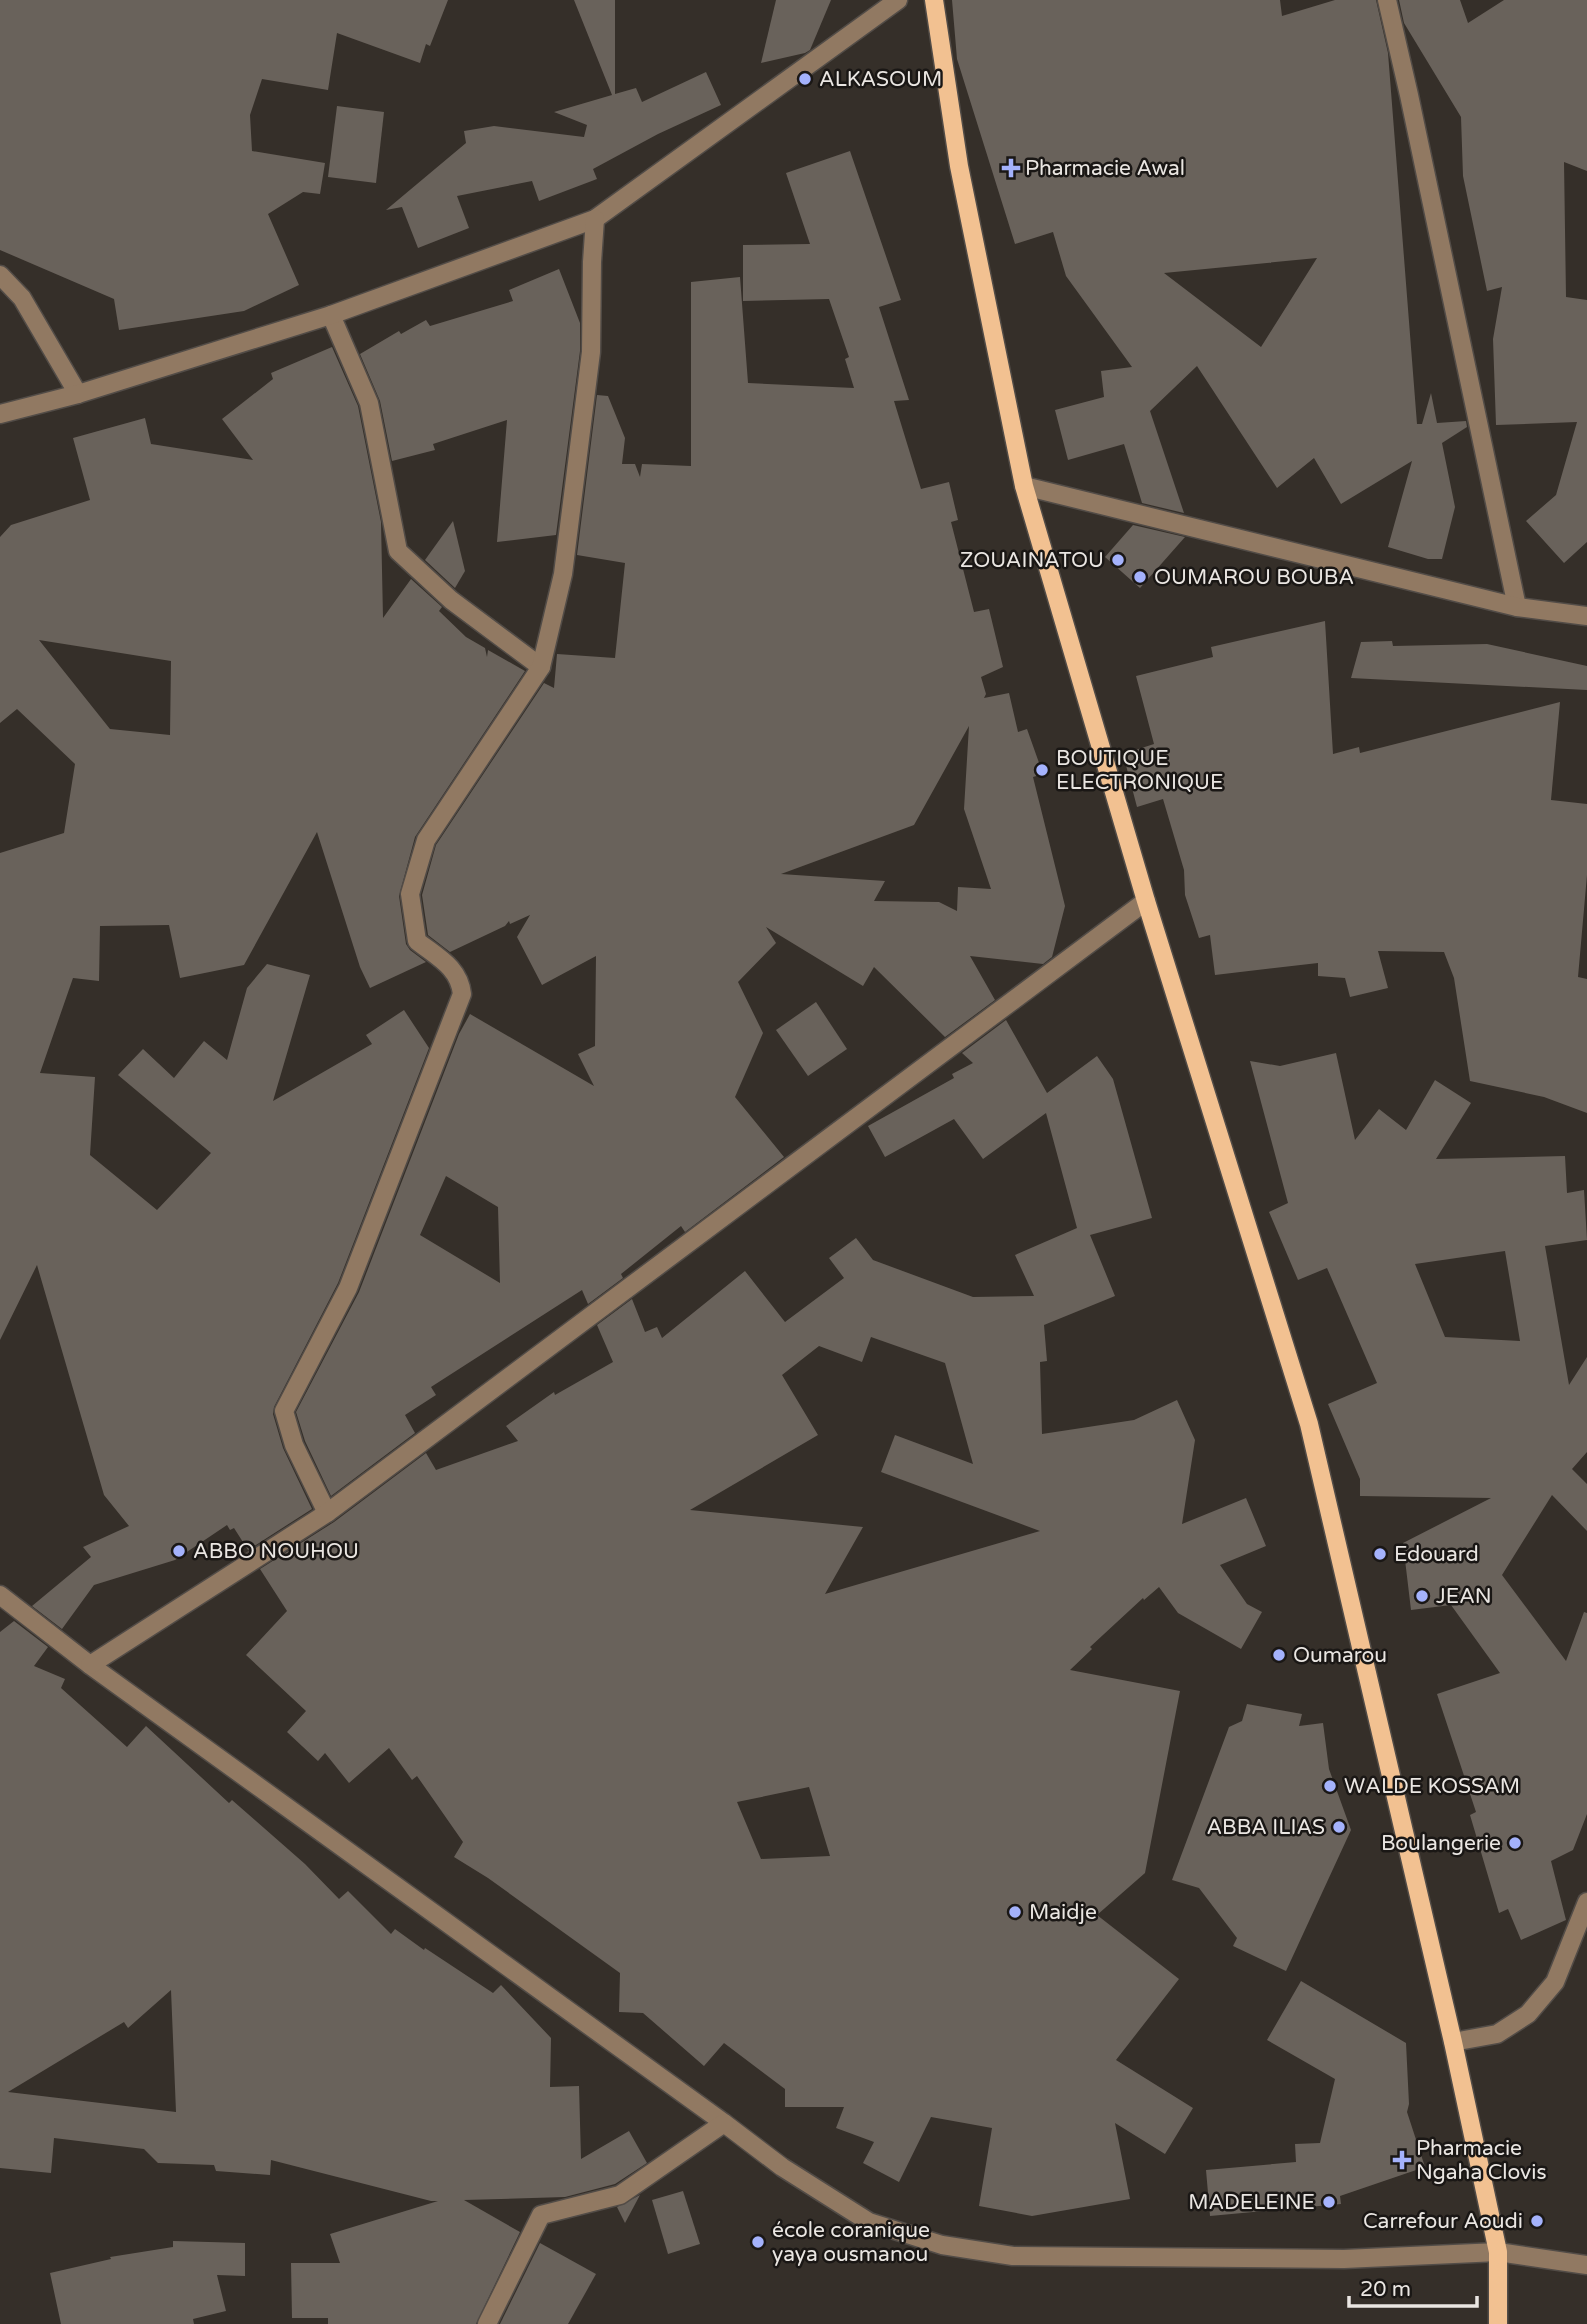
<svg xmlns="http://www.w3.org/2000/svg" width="1587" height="2324" font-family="'Varela Round',sans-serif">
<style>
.building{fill:#69625b;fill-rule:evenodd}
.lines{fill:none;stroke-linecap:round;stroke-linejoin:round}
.minor-casing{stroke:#524c47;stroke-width:21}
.major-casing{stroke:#524c47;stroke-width:21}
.minor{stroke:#917962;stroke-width:18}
.major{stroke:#f2c191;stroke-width:18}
.poi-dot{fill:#a4b2fc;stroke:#1a1715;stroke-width:2.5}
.labels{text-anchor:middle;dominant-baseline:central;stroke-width:5;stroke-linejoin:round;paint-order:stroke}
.poi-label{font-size:21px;fill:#eae6e2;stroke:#1a1715;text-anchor:start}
</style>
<rect width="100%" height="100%" fill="#352f29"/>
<g class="building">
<polygon points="0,0 448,0 430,46 426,44 420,63 337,33 328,90 262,79 250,115 252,151 325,163 320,194 303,192 268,214 299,285 244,311 119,330 114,299 0,250"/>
<polygon points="574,0 615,0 615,94 636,88 642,102 706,72 721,105 658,134 593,169 597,179 539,201 532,181 457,196 469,228 418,248 402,207 386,210 466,143 464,131 494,126 584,137 587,125 554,112 612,95"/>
<polygon points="776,0 831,0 810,50 805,53 761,63"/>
<path d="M952 0H1280L1282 16 1335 0H1376L1388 53 1417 424H1422L1431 393 1437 423 1466 421 1467 427 1442 443 1455 507 1442 559H1428L1388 547 1412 461 1341 504 1314 458 1277 488 1197 366 1150 411 1184 513 1142 503 1124 444 1068 460 1055 410 1104 397 1101 371 1132 367 1066 276 1053 232 1015 244 957 59ZM1317 258 1261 347 1164 273Z"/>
<polygon points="1399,0 1460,0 1468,23 1504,0 1587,0 1587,171 1564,162 1566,297 1587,300 1587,542 1564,563 1526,521 1556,495 1577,422 1496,425 1493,339 1502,287 1487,291 1463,176 1461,117 1404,23"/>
<polygon points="337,106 384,112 376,183 328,177"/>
<path d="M850 151 901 300 879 307 909 400 894 401 921 489 949 482 958 520 951 522 974 612 989 609 1003 667 981 677 986 694 984 698 1009 693 1018 732 1027 729 1043 774 1033 777 1065 906 1052 957 1043 964 970 956 995 1000 945 1037 874 967 863 986 766 927 776 943 738 982 763 1033 735 1097 784 1157 685 1232 681 1226 621 1274 623 1278 588 1304 582 1290 431 1387 436 1395 405 1415 415 1433 331 1496 305 1441 296 1412 359 1292 459 1034 470 1014 594 1086 578 1054 595 1046 596 956 542 985 517 937 530 915 510 924 509 921 505 926 450 952 428 935 422 895 436 845 544 683 554 688 557 654 615 658 625 563 577 555 597 395 608 396 625 438 622 464H635L640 477 642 464 691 466V282L740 277 748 383 854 388 845 359 849 357 829 299 743 301V245L810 244 786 173ZM969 726 964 809 991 889 958 887 957 911 939 902 874 901 885 881 781 874 914 825ZM446 1176 498 1207 500 1283 420 1235Z"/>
<polygon points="559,269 580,323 580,351 556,535 497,542 507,420 433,444 435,450 392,461 380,401 360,354 399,331 401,334 426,320 430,326 513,301 509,290"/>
<path d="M332 347 358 406 381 522 383 618 411 579 442 607 439 611 466 637 485 648 487 657 488 650 525 671 415 837 399 896 406 944 410 950 426 962 370 988 360 967 317 832 244 965 180 978 169 925 100 926 99 981 73 978 40 1073 95 1077 90 1155 157 1210 211 1153 118 1075 143 1049 174 1078 204 1041 227 1060 247 988 267 964 310 975 273 1101 372 1044 366 1035 404 1010 429 1048 338 1283 274 1407 273 1414 283 1448 312 1509 248 1550 234 1528 230 1530 227 1525 175 1560 94 1585 62 1629 32 1606 91 1557 83 1547 129 1526 104 1495 37 1265 0 1340V853L64 833 75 764 17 709 0 723V537L11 525 90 500 73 438 145 418 151 444 253 460 222 419 273 379 271 373ZM39 640 171 661 170 735 110 729Z"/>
<polygon points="453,521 465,571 455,588 425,560"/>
<polygon points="1133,525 1185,537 1140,588 1105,557"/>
<polygon points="1325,621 1333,754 1359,747 1360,753 1560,702 1551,800 1587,804 1587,875 1578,977 1587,979 1587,1113 1544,1097 1470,1081 1454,978 1444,952 1378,951 1388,988 1350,997 1345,978 1318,976 1318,963 1215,975 1210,935 1199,938 1185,895 1184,870 1163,799 1137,807 1123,754 1154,744 1136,676 1213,657 1211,647"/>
<polygon points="1392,641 1393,646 1487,644 1587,666 1587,690 1351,678 1361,642"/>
<polygon points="816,1002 847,1049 808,1076 776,1030"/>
<path d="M1006 1020 1047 1093 1097 1056 1113 1079 1152 1218 1090 1235 1115 1296 1044 1325 1047 1361 1040 1362 1042 1434 1134 1420 1177 1400 1195 1440 1182 1524 1246 1498 1266 1546 1220 1565 1247 1604 1262 1612 1241 1649 1178 1613 1159 1587 1144 1600 1143 1598 1090 1647 1092 1649 1070 1670 1180 1691 1145 1873 1097 1915 1179 1979 1116 2060 1193 2108 1165 2154 1115 2123 1130 2199 1032 2216 979 2206 992 2128 931 2117 899 2182 863 2163 874 2142 836 2128 844 2107H785V2089L724 2043 704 2066 643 2013 619 2012 620 1973 488 1878 454 1857 463 1842 417 1776 412 1780 389 1748 349 1783 325 1753 318 1761 287 1732 306 1711 246 1655 287 1611 260 1569 334 1522 426 1453 436 1470 518 1441 506 1426 554 1392 555 1395 613 1362 597 1325 632 1299 645 1332 657 1327 662 1338 745 1271 785 1322 844 1278 829 1258 856 1238 873 1260 973 1297 1034 1296 1015 1255 1077 1228 1046 1113 983 1159 954 1119 885 1157 868 1126 954 1078 952 1074 973 1063 962 1053ZM871 1337 945 1363 973 1464 895 1435 881 1472 1040 1531 825 1594 863 1527 690 1510 818 1435 782 1375 819 1346 862 1362ZM809 1787 830 1856 761 1859 737 1802Z"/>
<path d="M1336 1053 1355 1140 1379 1109 1406 1130 1435 1080 1471 1103 1436 1159 1565 1156 1567 1193 1584 1190 1587 1240 1545 1246 1569 1385 1587 1357V1452L1572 1469 1587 1484V1531L1552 1495 1502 1575 1566 1661 1584 1612 1587 1613V1814L1573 1850 1551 1861 1566 1920 1521 1940 1508 1909 1499 1913 1470 1815 1476 1812 1437 1694 1500 1673 1451 1605 1411 1610 1403 1543 1491 1498 1360 1496V1479L1328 1404 1377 1383 1327 1268 1298 1280 1269 1212 1288 1203 1250 1061 1280 1066ZM1505 1251 1520 1341 1445 1337 1415 1264Z"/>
<path d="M14 1621 48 1647 34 1666 65 1679 61 1688 127 1747 146 1726 229 1803 232 1800 305 1864 339 1899 348 1891 391 1934 395 1929 424 1950 425 1948 493 1993 501 1985 551 2038 550 2087 579 2086 581 2159 629 2131 647 2163 615 2184 565 2197 464 2200 520 2232 476 2324H328V2318H292L291 2263H340L330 2234 438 2201H431L271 2160 270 2175 216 2171 214 2165 158 2163 144 2149 54 2138 51 2173 0 2168V1632ZM171 1990 176 2112 8 2092 124 2022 128 2028Z"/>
<polygon points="1247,1704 1302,1714 1299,1726 1323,1723 1329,1769 1351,1830 1286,1971 1233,1946 1237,1938 1199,1888 1172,1880 1229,1727 1242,1721"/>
<polygon points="1301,1981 1406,2043 1409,2104 1407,2112 1425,2167 1340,2196 1341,2204 1210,2216 1206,2170 1296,2162 1295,2144 1320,2143 1335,2079 1267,2040"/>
<polygon points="683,2191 700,2244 668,2254 652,2200"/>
<polygon points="640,2195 625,2223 617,2207"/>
<polygon points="173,2241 245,2243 245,2276 217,2275 226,2311 193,2319 194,2324 61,2324 50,2273 111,2259 110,2257 173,2247"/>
<polygon points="540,2243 596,2274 568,2324 500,2324"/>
</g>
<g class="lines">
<defs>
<g id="minor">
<polyline points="1387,0 1409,95 1517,607"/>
<polyline points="0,275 22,298 78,394"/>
<polyline points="331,315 369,403 398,551 451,600 541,667"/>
<polyline points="0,414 78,394 331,315 595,219 898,0"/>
<polyline points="1024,486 1517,607 1587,616"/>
<path d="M327 1513 294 1445 284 1411 348 1288 462 994C459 967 437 957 417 941L410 894 426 840 541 667 563 574 591 352 592 262 595 219"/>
<polyline points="0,1595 90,1665 724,2123 782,2167 869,2222 942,2245 1013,2256 1344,2259 1498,2252 1587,2265"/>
<polyline points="90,1665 327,1513 1146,901"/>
<polyline points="1453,2042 1497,2034 1528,2014 1555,1982 1587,1902"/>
<polyline points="487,2324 541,2215 620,2195 724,2123"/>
</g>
<polyline id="major" points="934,0 959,166 1024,486 1146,901 1309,1424 1453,2042 1498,2252 1498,2324"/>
</defs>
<use href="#minor" class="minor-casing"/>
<use href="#major" class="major-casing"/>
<use href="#minor" class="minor"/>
<use href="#major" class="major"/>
</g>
<g class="poi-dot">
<circle cx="805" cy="79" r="7"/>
<path d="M1007.5 157.5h7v7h7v7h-7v7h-7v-7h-7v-7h7z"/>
<circle cx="1118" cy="560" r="7"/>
<circle cx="1140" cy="577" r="7"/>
<circle cx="1042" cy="770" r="7"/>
<circle cx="179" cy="1551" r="7"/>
<circle cx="1380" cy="1554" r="7"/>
<circle cx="1422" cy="1596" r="7"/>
<circle cx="1279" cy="1655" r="7"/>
<circle cx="1330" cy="1786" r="7"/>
<circle cx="1339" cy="1827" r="7"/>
<circle cx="1515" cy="1843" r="7"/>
<circle cx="1015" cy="1912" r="7"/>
<path d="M1398.5 2149.5h7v7h7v7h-7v7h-7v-7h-7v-7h7z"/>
<circle cx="1329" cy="2202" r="7"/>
<circle cx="1537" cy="2221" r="7"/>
<circle cx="758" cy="2242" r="7"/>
</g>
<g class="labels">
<g class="poi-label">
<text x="819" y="79">ALKASOUM</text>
<text x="1025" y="168">Pharmacie Awal</text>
<text x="1104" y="560" text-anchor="end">ZOUAINATOU</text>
<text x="1154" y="577">OUMAROU BOUBA</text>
<text x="1056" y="758">BOUTIQUE<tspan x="1056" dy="24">ELECTRONIQUE</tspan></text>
<text x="193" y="1551">ABBO NOUHOU</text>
<text x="1394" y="1554">Edouard</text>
<text x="1436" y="1596">JEAN</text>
<text x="1293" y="1655">Oumarou</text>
<text x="1344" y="1786">WALDE KOSSAM</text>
<text x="1325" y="1827" text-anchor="end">ABBA ILIAS</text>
<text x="1501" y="1843" text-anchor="end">Boulangerie</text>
<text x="1029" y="1912">Maidje</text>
<text x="1416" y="2148">Pharmacie<tspan x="1416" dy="24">Ngaha Clovis</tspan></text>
<text x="1315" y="2202" text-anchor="end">MADELEINE</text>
<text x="1523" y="2221" text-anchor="end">Carrefour Aoudi</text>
<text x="772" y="2230">école coranique<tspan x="772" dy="24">yaya ousmanou</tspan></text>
</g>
</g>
<path d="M1349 2296v10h128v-10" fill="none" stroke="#eae6e2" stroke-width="3.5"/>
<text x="1360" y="2296" font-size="21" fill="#eae6e2" stroke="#1a1715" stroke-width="5" paint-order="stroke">20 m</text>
</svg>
